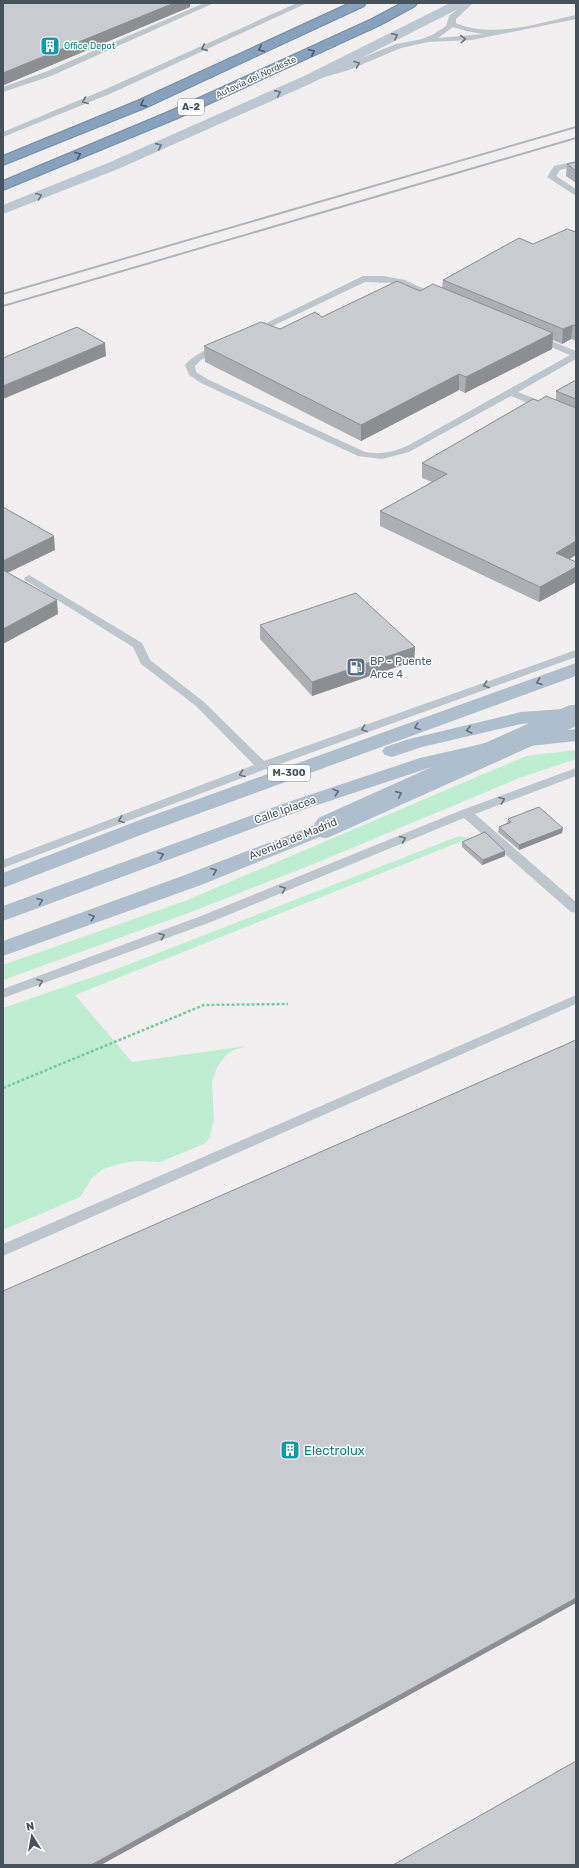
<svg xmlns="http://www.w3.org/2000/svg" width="579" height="1868" font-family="Rubik,sans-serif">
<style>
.green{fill:#bfedd1}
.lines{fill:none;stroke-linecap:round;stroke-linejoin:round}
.highway-casing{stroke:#748ca7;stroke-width:2}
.path{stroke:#78caa1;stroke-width:2.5;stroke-dasharray:3 2;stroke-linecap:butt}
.lane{fill:#bec6cd;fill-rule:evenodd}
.secondary{fill:#bdc7d2;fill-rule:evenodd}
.primary{fill:#afbecd;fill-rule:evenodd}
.highway{fill:#88a1bc;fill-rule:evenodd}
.rail{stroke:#b1b4b9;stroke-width:2}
.primary-bridge-far1{stroke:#afbecd;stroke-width:18}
.primary-bridge{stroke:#afbecd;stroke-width:22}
.wall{fill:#adafb4}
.shaded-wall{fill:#8d8e92}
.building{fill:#c9cbd1;stroke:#8d8e92}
.oneway{stroke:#6b757f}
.oneway2{stroke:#6b757d}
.oneway3{stroke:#4e5a65}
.oneway4{stroke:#626d78}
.labels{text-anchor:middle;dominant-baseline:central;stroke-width:3;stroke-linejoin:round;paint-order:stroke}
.far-culture-label{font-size:9px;fill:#0d838f;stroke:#fff;text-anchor:start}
.far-street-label{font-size:9px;fill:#48525b;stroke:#fff}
.shield{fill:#fff;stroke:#7f868c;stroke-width:1}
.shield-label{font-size:10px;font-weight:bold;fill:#48525b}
.service-label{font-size:11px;fill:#4e5e75;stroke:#fff;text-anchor:start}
.street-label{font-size:11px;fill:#48525b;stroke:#fff}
.near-culture-label{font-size:13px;fill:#0d838f;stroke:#fff;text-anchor:start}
</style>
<rect width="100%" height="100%" fill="#f1efef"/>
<g class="green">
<polygon points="576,750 576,759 522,777 316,863 191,912 3,980 3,965 185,901 526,756"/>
<polygon points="459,836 470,838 75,995 132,1062 247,1046 234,1050 225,1056 217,1067 212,1082 214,1120 210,1136 206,1143 160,1162 137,1161 123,1163 103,1169 92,1178 80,1197 3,1230 3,1008 122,967"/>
</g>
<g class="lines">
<defs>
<g id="highway">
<polygon points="350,3 366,3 364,6 147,107 3,165 3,156 137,101"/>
<polygon points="402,3 417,3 415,6 380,25 178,118 3,190 3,181 168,112 372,19"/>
</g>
</defs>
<use href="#highway" class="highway-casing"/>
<polyline class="path" points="3,1088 204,1005 288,1004"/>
<g class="lane">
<polygon points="204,3 214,3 51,76 3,92 3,87 45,72"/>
<polygon points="297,3 307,3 112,93 3,137 3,132 106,89"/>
<path d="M465 3H473L456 19V23C493 39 538 23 576 15V19L472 40 428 42 401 48 349 70 318 79 314 77 396 44 422 39 434 34 446 26 449 16ZM453 27 466 31 483 34 438 38Z"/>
<polygon points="576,161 576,166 560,170 556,176 576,189 576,196 547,177 554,166"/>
<polygon points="363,276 384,276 405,280 442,297 437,300 434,299 393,283 365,282 256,334 250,334 248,332"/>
<path d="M537 335 576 351V359L518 392 576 415V422L511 396 409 452 382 459 358 456 201 383 189 375 185 365C191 357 215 343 224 345L226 347 224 349 201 360 195 366 196 372 207 379 365 452C382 455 394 452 409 445L570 355 534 340 532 338 534 336Z"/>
<polygon points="29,575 142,643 150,660 204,702 264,761 576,650 576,657 266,769 3,868 3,860 254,765 196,706 141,664 133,647 25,580 24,578"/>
<polygon points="576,768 576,776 475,814 576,902 576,913 571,912 464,818 211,922 3,998 3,989 201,916 462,810"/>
<polygon points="576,995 576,1004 3,1256 3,1244"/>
</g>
<polygon class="secondary" points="450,3 466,3 464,6 312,83 118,169 3,214 3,205 108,163 302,77"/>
<g class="primary">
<polygon points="576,663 576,676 151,831 3,888 3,873 137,821"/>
<polygon points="576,708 575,720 521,724 422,747 392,757 385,755 382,751 385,747 409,739 521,712"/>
<polygon points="576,729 576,741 521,747 514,745 511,741 514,737 521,735"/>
<polygon points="486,743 493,745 496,749 493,753 432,767 305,809 3,921 3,906 291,801 420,758"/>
<polygon points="325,821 332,822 335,827 332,832 201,885 3,956 3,941 185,875"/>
</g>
<use href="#highway" class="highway"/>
<g class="rail">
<polyline points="3,294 576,127"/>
<polyline points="3,306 576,138"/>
</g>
<polyline class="primary-bridge-far1" points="570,717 576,714"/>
<polyline class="primary-bridge" points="325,827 572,716"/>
</g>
<g class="wall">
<polygon points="3,3 190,7 4,85 3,84"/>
<polygon points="576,162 576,183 566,176 567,164"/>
<polygon points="576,232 576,341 571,339 562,344 553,340 552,349 465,393 459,390 361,441 205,362 204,346 280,329 420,291 442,288 443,280 533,244"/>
<polygon points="576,380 576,555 569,559 576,562 576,582 539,602 380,526 380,511 432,482 422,478 422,463 538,401 556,400 556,391"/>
<polygon points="260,625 415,647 414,661 312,696 260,639"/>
<polygon points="508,819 562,833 519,850 498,832 499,827 507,823"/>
<polygon points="462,842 505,851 505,856 482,865 462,847"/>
</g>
<g class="shaded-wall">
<polygon points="174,3 190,3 190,7 4,85 3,73"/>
<polygon points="573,325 571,339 562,344 563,329"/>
<polygon points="553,333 552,349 465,393 466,377"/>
<polygon points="105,343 106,356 3,399 3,386"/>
<polygon points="459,374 459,390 361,441 361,425"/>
<polygon points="54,536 55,550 3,575 3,561"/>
<polygon points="576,541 576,555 554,568 556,553"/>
<polygon points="576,567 576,582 539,602 540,587"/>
<polygon points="57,600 58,614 3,644 3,629"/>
<polygon points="415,647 414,661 312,696 312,682"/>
<polygon points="563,828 562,833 519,850 519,845"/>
<polygon points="505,851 505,856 482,865 483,860"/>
<polygon points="576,1598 576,1603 101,1865 91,1865"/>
</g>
<g class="building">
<polygon points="3,3 174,3 3,73"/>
<polygon points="576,162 576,171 567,164"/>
<polygon points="567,229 576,232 576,326 573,325 563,329 443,280 519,238 533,244"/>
<polygon points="397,281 420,291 433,284 553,333 466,377 459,374 361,425 204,346 261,322 280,329 315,312 322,317"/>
<polygon points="77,327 105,343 3,386 3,358"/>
<polygon points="576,380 576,399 556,391"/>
<polygon points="546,396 576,408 576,541 556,553 576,562 576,567 540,587 380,511 447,474 422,463 533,399 538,401"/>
<polygon points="3,507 54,536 3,561"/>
<polygon points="3,570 57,600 3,629"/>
<polygon points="356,593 415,647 312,682 260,625"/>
<polygon points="539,807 563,828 519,845 499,827 511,822 508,819"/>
<polygon points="485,832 505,851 483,860 462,842"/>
<polygon points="576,1040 576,1598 91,1865 3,1865 3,1291"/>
<polygon points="576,1761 576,1865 393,1865"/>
</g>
<defs><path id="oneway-chevron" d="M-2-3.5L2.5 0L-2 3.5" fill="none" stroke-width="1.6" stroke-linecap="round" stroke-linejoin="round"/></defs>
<g class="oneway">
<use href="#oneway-chevron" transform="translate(395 36) rotate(-27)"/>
<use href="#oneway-chevron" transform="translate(278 93) rotate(-24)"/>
<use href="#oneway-chevron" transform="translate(159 146) rotate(-24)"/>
<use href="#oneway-chevron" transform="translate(39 196) rotate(-22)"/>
</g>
<g class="oneway2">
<use href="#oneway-chevron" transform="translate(463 39) rotate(-3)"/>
<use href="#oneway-chevron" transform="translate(204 48) rotate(156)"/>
<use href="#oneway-chevron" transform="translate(357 64) rotate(-23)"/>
<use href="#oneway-chevron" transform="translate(85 101) rotate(158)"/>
<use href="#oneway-chevron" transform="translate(486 685) rotate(160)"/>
<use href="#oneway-chevron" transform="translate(364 729) rotate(160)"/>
<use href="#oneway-chevron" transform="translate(242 774) rotate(159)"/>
<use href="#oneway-chevron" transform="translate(502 800) rotate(-21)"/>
<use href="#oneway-chevron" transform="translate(121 820) rotate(160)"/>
<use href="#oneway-chevron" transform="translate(403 839) rotate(-23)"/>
<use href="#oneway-chevron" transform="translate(283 889) rotate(-22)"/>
<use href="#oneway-chevron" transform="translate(162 936) rotate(-21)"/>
<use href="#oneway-chevron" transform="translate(40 982) rotate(-21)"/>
</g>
<g class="oneway3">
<use href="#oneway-chevron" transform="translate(261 49) rotate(155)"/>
<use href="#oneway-chevron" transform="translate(312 52) rotate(-25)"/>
<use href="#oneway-chevron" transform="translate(143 104) rotate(156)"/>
<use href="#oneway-chevron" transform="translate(78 155) rotate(-22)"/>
</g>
<g class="oneway4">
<use href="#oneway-chevron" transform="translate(539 682) rotate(160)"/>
<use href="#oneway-chevron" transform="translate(417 727) rotate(160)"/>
<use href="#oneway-chevron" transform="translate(469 730) rotate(167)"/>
<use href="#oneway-chevron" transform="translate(336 792) rotate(-18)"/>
<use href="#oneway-chevron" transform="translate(399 794) rotate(-24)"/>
<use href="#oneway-chevron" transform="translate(161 855) rotate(-20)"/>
<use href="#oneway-chevron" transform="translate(214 871) rotate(-22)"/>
<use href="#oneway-chevron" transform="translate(40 901) rotate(-21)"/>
<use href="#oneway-chevron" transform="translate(92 917) rotate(-20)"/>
</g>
<defs>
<symbol id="building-square" viewBox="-11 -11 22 22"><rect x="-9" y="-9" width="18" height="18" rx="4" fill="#0f9aa8" stroke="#fff"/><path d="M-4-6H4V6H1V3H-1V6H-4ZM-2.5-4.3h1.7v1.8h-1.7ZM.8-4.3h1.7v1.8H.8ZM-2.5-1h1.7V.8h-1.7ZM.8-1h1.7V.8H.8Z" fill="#fff"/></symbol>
<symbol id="fuel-square" viewBox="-11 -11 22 22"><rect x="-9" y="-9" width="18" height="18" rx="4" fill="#5c6f8a" stroke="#fff"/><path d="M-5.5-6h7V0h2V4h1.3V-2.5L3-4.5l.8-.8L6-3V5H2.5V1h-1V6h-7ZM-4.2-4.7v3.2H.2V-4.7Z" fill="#fff"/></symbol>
</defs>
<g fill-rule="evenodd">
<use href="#building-square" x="39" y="35" width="22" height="22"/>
<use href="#fuel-square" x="345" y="656" width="22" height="22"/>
<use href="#building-square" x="279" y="1439" width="22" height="22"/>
</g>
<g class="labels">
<g class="far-culture-label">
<text x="64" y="46">Office Depot</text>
</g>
<g class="far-street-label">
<text transform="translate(256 77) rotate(-25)">Autovía del Nordeste</text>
</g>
<g class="shield">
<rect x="178" y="99" width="26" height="16" rx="3"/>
<rect x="268" y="765" width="42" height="16" rx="3"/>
</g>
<g class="shield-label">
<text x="191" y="107">A-2</text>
<text x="289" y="773">M-300</text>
</g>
<g class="service-label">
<text x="370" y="661">BP - Puente<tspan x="370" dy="13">Arce 4</tspan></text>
</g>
<g class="street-label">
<text transform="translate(285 810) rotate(-19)">Calle Iplacea</text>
<text transform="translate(293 839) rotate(-22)">Avenida de Madrid</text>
</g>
<g class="near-culture-label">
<text x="304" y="1450">Electrolux</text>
</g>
</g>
<rect width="579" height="1868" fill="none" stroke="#48525b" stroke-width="8"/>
<g transform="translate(32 1836) rotate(349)" stroke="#ffffff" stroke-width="3" paint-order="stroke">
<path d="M0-3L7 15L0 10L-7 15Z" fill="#48525b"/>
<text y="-6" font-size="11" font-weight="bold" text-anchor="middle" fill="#48525b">N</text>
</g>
</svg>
